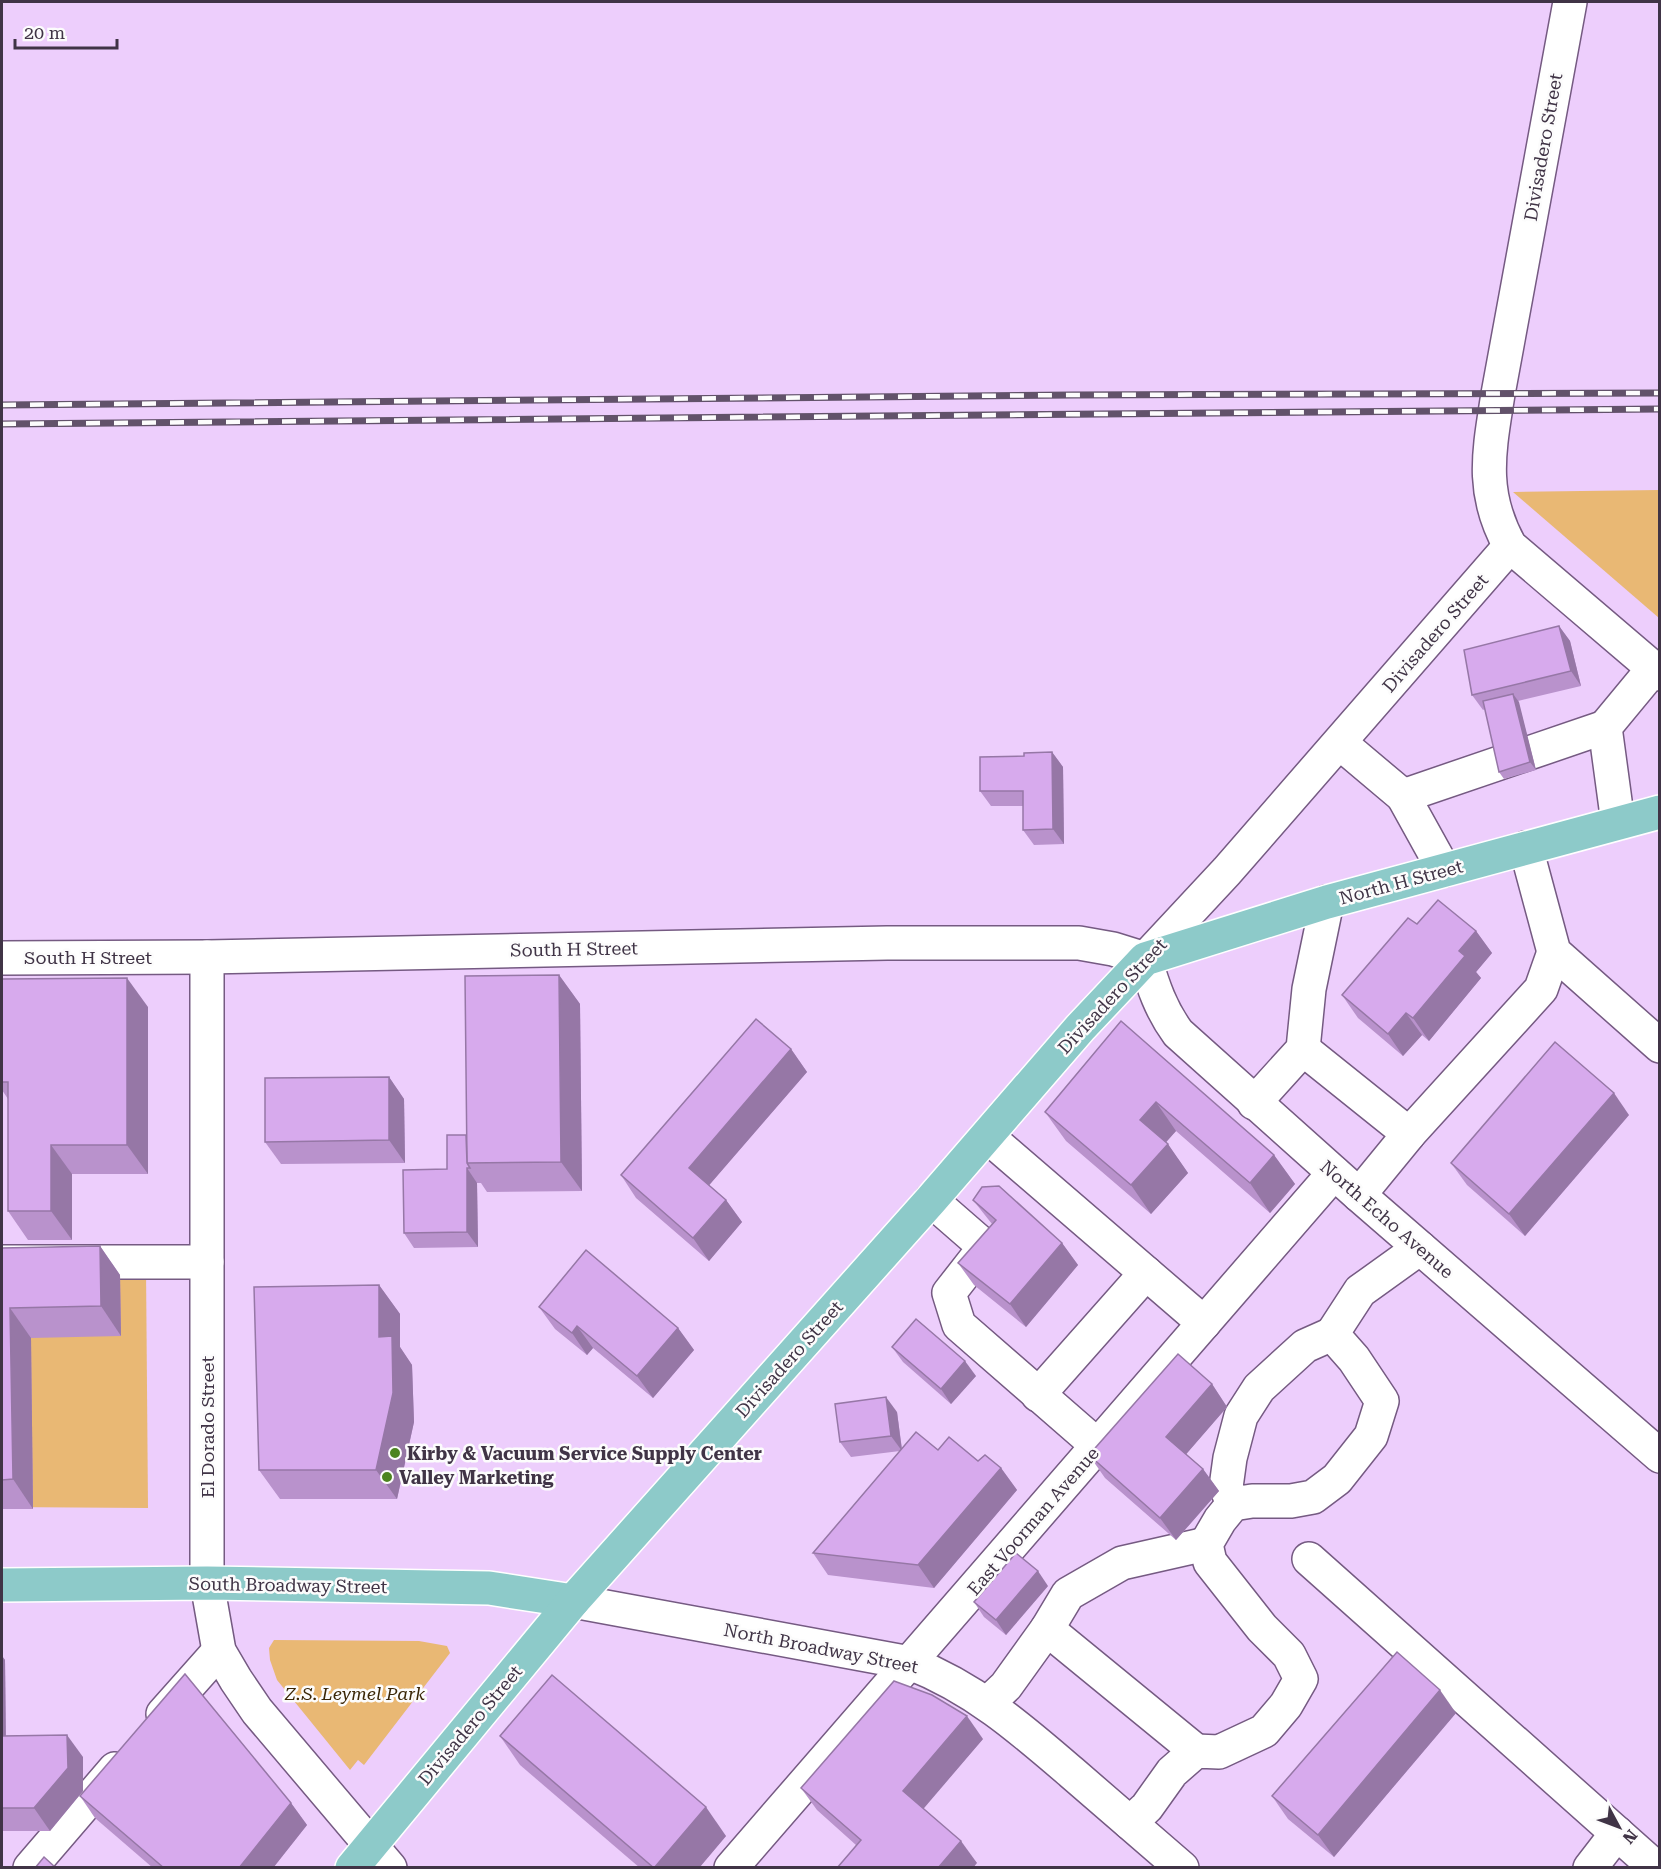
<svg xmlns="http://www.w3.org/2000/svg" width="1661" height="1869" font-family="'Roboto Serif',serif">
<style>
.green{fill:#e9b874}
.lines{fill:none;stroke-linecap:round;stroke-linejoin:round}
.minor-casing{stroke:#755a82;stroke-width:36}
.major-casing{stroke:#fff;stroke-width:36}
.minor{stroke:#fff;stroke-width:33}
.major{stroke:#8dcac9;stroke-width:33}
.rail-casing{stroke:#62526a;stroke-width:7}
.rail{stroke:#fcfcfc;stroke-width:4.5;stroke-dasharray:14;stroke-linecap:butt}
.wall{fill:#b992cc}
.shaded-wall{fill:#9677a6}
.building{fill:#d7aaed;stroke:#9677a6;stroke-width:1.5}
.poi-dot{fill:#4c841f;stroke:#fcfcfc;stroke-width:2}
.labels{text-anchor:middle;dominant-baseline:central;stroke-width:5;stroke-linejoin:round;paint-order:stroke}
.street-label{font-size:18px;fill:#403446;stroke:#fcfcfc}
.poi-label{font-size:18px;font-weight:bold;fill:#403446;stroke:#fcfcfc;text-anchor:start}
.park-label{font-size:18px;font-style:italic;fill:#3a2606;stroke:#fcfcfc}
</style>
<rect width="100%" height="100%" fill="#edcefc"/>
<g class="green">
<polygon points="1659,490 1659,618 1513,492"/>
<polygon points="146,1267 148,1508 2,1507 2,1268"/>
<polygon points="274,1640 419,1641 447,1646 450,1653 364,1765 358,1760 350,1770 277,1680 270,1660 269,1648"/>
</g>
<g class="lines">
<defs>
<g id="minor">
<path d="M1570 2 1498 394C1489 452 1480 492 1510 546L1660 674"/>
<polyline points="1340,743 1403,796"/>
<polyline points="1618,823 1605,727 1653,669"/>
<polyline points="1526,848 1554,952 1660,1046"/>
<polyline points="1444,870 1403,796 1605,727"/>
<polyline points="207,957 207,1583 219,1651 236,1680 257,1711 390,1868"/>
<polyline points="2,958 207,957 887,943 1079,943 1113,949 1145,959"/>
<path d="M1145 959C1153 986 1161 1010 1178 1033L1359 1195 1660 1456"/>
<polyline points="1145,959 1227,871 1510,546"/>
<polyline points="1303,1049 1409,1134"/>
<polyline points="1254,1103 1303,1049 1309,989 1327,902"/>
<polyline points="987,1136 1204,1323"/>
<polyline points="1359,1195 1409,1134 1541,989 1554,952"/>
<polyline points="931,1200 985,1247 949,1293 959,1325 1098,1446"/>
<polyline points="2,1262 207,1262"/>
<polyline points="1038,1395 1146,1273"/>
<polyline points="1233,1504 1226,1487 1230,1458 1241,1416 1259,1388 1305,1346 1332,1334"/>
<polyline points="1309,1559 1656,1868"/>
<path d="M573 1601 910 1663C974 1688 1020 1728 1071 1772 1108 1804 1145 1836 1182 1868"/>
<polyline points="1047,1629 1196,1751"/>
<polyline points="988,1703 1006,1686 1047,1629 1068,1594 1122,1563 1206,1544"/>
<polyline points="163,1714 219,1651"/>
<polyline points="1130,1823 1147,1807 1172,1772 1196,1751 1219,1752 1264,1731 1286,1705 1301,1679 1289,1655 1262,1628 1210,1562 1206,1544 1220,1520 1233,1504 1252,1501 1291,1501 1313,1497 1337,1479 1371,1436 1382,1401 1354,1359 1332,1334 1360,1291 1420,1248"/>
<polyline points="30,1868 115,1769"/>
<polyline points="731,1868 1334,1173"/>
<polyline points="1590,1868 1617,1833"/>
</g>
<g id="major">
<polyline points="2,1585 207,1583 489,1588 573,1601"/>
<polyline points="352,1868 573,1601 931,1200 1080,1028 1145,959 1327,902 1660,812"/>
</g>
</defs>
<use href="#minor" class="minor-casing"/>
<use href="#major" class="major-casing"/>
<use href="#minor" class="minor"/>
<use href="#major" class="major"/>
<defs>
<g id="rail">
<polyline points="2,405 1073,395 1660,393"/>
<polyline points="2,424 1660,409"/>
</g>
</defs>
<use href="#rail" class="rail-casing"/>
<use href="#rail" class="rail"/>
</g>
<g class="wall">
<polygon points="1559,626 1570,641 1581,686 1518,701 1536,770 1504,779 1499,772 1485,709 1483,710 1472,695"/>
<polygon points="1052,752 1063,767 1064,844 1034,845 1023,830 1023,806 991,806 980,791 1024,756"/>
<polygon points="1417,924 1476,931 1492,953 1476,972 1481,978 1429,1041 1422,1035 1403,1056 1358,1018 1342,995"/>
<polygon points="559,975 580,1004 582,1191 487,1192 481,1183 477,1183 478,1247 414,1248 404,1233 447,1169"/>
<polygon points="2,979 148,1007 148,1174 72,1174 72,1240 28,1240 8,1211 8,1099 2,1090"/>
<polygon points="1121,1021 1274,1155 1295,1184 1270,1213 1176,1131 1166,1142 1188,1173 1151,1214 1066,1141 1045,1112"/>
<polygon points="791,1049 807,1072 709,1185 726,1200 742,1222 709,1261 636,1198 621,1175"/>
<polygon points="389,1077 404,1099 405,1163 281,1164 265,1142"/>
<polygon points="1629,1115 1525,1236 1467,1185 1451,1163"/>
<polygon points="973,1200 1062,1243 1078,1265 1026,1327 974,1285 958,1263 992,1224"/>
<polygon points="100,1246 120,1275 121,1336 31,1338 33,1509 2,1509 2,1248"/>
<polygon points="379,1285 400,1314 400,1347 412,1365 414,1422 397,1499 280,1499 259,1470"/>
<polygon points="539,1307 678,1328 694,1350 653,1398 593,1348 587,1355 555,1329"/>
<polygon points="892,1347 976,1376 951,1404 903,1362"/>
<polygon points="1212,1384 1227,1407 1186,1454 1203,1469 1219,1491 1176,1540 1105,1478 1089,1455"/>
<polygon points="897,1412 902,1449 938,1450 1001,1468 1017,1490 934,1588 828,1575 813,1553 900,1451 851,1457 840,1442"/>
<polygon points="1048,1586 1006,1635 984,1617 974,1602"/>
<polygon points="2,1656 5,1660 6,1736 83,1757 83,1791 50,1831 2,1831"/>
<polygon points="1456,1713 1334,1857 1288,1819 1272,1796"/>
<polygon points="500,1736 726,1836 699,1868 640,1868 520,1765"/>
<polygon points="983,1739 923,1808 977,1863 856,1845 817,1810 801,1788"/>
<polygon points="80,1796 291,1803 307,1825 273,1868 153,1868 95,1818"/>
</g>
<g class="shaded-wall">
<polygon points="1559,626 1570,641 1581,686 1571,671"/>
<polygon points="1513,694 1519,702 1536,770 1530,762"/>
<polygon points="1052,752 1063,767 1064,844 1053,829"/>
<polygon points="1476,931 1492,953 1476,972 1481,978 1429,1041 1413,1018 1459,951"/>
<polygon points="559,975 580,1004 582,1191 561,1162"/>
<polygon points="127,978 148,1007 148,1174 127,1145"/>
<polygon points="1406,1013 1422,1035 1403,1056 1388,1034"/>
<polygon points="791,1049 807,1072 705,1190 689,1168"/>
<polygon points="389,1077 404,1099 405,1163 389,1140"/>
<polygon points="1614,1093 1629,1115 1525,1236 1509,1214"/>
<polygon points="1156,1102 1176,1131 1160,1149 1140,1120"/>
<polygon points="1168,1144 1188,1173 1151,1214 1131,1185"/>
<polygon points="51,1145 72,1174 72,1240 51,1211"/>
<polygon points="1274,1155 1295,1184 1270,1213 1250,1183"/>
<polygon points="467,1168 477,1183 478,1247 467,1232"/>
<polygon points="726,1200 742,1222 709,1261 693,1238"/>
<polygon points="1062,1243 1078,1265 1026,1327 1010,1304"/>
<polygon points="100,1246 120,1275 121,1336 101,1306"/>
<polygon points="379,1285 400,1314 400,1347 412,1365 414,1422 397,1499 376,1470 379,1337"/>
<polygon points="10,1308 31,1338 33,1509 13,1479"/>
<polygon points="577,1326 593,1348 587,1355 572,1333"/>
<polygon points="678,1328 694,1350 653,1398 637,1376"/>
<polygon points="965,1361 976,1376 951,1404 941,1389"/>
<polygon points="1212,1384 1227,1407 1182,1459 1166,1437"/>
<polygon points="886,1397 897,1412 902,1451 891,1436"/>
<polygon points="1001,1468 1017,1490 934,1588 918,1565"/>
<polygon points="1203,1469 1219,1491 1176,1540 1160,1518"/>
<polygon points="1038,1571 1048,1586 1006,1635 996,1620"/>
<polygon points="2,1656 5,1660 6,1759 2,1752"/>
<polygon points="1440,1690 1456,1713 1334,1857 1318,1835"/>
<polygon points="967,1716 983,1739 919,1814 903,1791"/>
<polygon points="67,1735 83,1757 83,1791 50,1831 34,1808"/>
<polygon points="291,1803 307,1825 273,1868 239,1868"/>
<polygon points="706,1807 726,1836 699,1868 654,1868"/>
<polygon points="961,1841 977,1863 973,1868 938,1868"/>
</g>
<g class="building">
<polygon points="1559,626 1571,671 1472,695 1464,650"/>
<polygon points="1513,694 1530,762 1499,772 1483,701"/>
<polygon points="1052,752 1053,829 1023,830 1023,791 980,791 980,757 1024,756 1024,753"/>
<polygon points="1438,900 1476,931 1459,951 1465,956 1413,1018 1406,1013 1388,1034 1342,995 1408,918 1417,924"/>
<polygon points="559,975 561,1162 467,1163 465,976"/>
<polygon points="127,978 127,1145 51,1145 51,1211 8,1211 8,1082 2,1082 2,979"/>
<polygon points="756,1019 791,1049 689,1168 726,1200 693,1238 621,1175"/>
<polygon points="1121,1021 1274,1155 1250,1183 1156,1102 1140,1120 1168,1144 1131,1185 1045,1112"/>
<polygon points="1555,1042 1614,1093 1509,1214 1451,1163"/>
<polygon points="389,1077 389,1140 265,1142 265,1078"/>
<polygon points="447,1135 466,1135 467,1163 470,1168 467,1168 467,1232 404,1233 403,1170 447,1169"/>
<polygon points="999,1186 1062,1243 1010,1304 958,1263 996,1220 973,1200 982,1187"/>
<polygon points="100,1246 101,1306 10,1308 13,1479 2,1480 2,1248"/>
<polygon points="586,1250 678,1328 637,1376 577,1326 572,1333 539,1307"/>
<polygon points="379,1285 379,1337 392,1336 393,1393 376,1470 259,1470 254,1287"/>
<polygon points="916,1319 965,1361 941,1389 892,1347"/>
<polygon points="1178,1354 1212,1384 1166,1437 1203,1469 1160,1518 1089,1455"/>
<polygon points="886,1397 891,1436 840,1442 835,1404"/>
<polygon points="916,1432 938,1450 949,1437 978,1461 985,1455 1001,1468 918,1565 813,1553"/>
<polygon points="1016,1553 1038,1571 996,1620 974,1602"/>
<polygon points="1397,1652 1440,1690 1318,1835 1272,1796"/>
<polygon points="185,1674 291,1803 239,1868 164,1868 80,1796"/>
<polygon points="552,1675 706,1807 654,1868 500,1736"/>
<polygon points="894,1681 932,1695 967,1716 903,1791 961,1841 938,1868 837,1868 861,1840 801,1788"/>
<polygon points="67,1735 68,1768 34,1808 2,1808 2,1736"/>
<polygon points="44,1857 56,1868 35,1868"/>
</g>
<g class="poi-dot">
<circle cx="395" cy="1453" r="6"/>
<circle cx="387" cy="1477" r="6"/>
</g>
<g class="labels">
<g class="street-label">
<text transform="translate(1543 147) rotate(-80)">Divisadero Street</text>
<text transform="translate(1435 633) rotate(-49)">Divisadero Street</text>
<text transform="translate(1401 882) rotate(-15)">North H Street</text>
<text transform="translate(574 949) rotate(-1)">South H Street</text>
<text x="88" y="957">South H Street</text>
<text transform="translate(1112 996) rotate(-47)">Divisadero Street</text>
<text transform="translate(1387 1219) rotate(41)">North Echo Avenue</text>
<text transform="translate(789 1359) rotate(-48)">Divisadero Street</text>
<text transform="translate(207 1427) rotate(-90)">El Dorado Street</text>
<text transform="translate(1033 1521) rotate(-49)">East Voorman Avenue</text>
<text transform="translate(288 1585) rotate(1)">South Broadway Street</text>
<text transform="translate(821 1648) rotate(11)">North Broadway Street</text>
<text transform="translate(470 1725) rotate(-50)">Divisadero Street</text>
</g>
<g class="poi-label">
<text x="407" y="1453">Kirby &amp; Vacuum Service Supply Center</text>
<text x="399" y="1477">Valley Marketing</text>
</g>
<g class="park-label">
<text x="355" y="1693">Z.S. Leymel Park</text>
</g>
</g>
<rect width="1661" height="1869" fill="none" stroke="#403446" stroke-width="6"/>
<g transform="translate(1619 1827) rotate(131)" stroke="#fcfcfc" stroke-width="4.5" paint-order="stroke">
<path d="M0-4.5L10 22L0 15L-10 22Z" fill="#403446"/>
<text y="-9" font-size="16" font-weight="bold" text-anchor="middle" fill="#403446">N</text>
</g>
<path d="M15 39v9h102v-9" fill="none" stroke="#403446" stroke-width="3"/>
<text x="24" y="39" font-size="18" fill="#403446" stroke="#fcfcfc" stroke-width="4.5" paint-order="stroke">20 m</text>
</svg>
